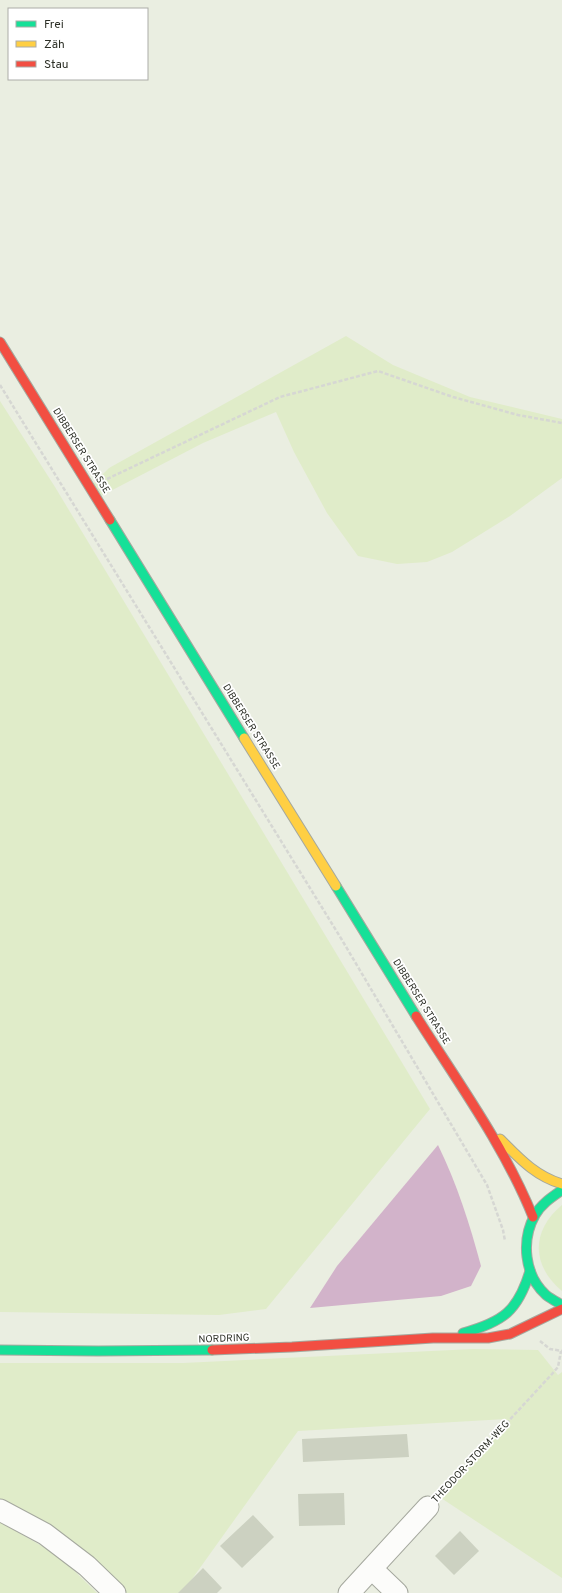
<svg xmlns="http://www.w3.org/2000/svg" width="562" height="1593" font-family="Overpass,sans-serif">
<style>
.green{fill:#e0ecc9}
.water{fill:#d2b3ca}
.building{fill:#ccd1c1}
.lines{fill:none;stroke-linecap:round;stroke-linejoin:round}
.street-casing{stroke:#a5a89e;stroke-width:23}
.fast-casing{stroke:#a5a89e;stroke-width:11}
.slow-casing{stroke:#a5a89e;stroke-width:11}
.jam-casing{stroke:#a5a89e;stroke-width:11}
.path{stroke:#d6d7d3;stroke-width:2.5;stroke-dasharray:4 2;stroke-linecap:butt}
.street{stroke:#fcfcfa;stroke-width:21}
.fast{stroke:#16e098;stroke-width:9}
.slow{stroke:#ffcf43;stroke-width:9}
.jam{stroke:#f24e42;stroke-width:9}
.labels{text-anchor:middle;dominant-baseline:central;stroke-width:3.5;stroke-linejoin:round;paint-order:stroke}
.street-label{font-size:10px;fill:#2c2f26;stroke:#fff}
</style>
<rect width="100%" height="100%" fill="#eaeee1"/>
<g class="green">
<polygon points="346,336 393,365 470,397 562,419 562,478 510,516 452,552 427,562 397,564 358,556 327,513 294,452 276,412 203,443 97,498 90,487 109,468"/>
<polygon points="0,401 55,487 430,1109 266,1309 219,1315 0,1312"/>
<path d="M562 1205V1291C531 1265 531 1231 562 1205Z"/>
<polygon points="473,1349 538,1350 558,1375 562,1372 562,1578 438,1496 506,1419 298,1431 182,1593 115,1593 0,1510 0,1363 183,1363"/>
<polygon points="0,1522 59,1556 97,1593 0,1593"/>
</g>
<path class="water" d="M438 1145C457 1184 470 1225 481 1266L471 1286 441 1296 310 1308 337 1266Z"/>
<g class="building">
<polygon points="407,1434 409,1457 303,1462 302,1439"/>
<polygon points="344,1493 345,1525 299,1526 298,1494"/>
<polygon points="253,1515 274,1537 242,1568 220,1546"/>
<polygon points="460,1531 479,1551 454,1575 435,1556"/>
<polygon points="203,1568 222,1588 217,1593 178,1593"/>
</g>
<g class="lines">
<defs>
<g id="street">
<polyline points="0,1510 45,1534 87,1566 115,1593"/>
<polyline points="372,1569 397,1593"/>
<polyline points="349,1593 428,1507"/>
</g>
<g id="fast">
<polyline points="110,520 244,738"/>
<polyline points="336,886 416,1016"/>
<path d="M562 1190C552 1197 541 1204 535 1215 521 1240 524 1275 546 1295 551 1299 557 1302 562 1305"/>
<path d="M463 1333C503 1322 518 1311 530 1271"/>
<polyline points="0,1350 98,1351 212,1350"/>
</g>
<g id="slow">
<polyline points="244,738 336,886"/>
<path d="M500 1139C519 1158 535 1176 562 1184"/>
</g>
<g id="jam">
<polyline points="0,342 110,520"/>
<path d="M416 1016C457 1081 504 1145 533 1217"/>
<polyline points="212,1350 292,1347 433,1338 488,1338 510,1334 562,1309"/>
</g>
</defs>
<use href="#street" class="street-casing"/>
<use href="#fast" class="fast-casing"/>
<use href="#slow" class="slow-casing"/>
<use href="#jam" class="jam-casing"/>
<g class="path">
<polyline points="0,385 342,940 487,1185 503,1230 505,1241"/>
<polyline points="107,479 280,397 378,371 453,397 518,415 562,423"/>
<polyline points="540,1341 550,1349 562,1351"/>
<polyline points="441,1494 552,1374 558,1367 561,1351"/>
</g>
<use href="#street" class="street"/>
<use href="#fast" class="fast"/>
<use href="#slow" class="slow"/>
<use href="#jam" class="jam"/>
</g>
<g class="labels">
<g class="street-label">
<text transform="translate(81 451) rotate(58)">DIBBERSER STRASSE</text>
<text transform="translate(251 727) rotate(58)">DIBBERSER STRASSE</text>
<text transform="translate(421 1002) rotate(58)">DIBBERSER STRASSE</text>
<text transform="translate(224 1339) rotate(-2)">NORDRING</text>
<text transform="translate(471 1462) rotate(-47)">THEODOR-STORM-WEG</text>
</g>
</g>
<rect x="8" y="8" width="140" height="72" fill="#ffffff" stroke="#abaca8"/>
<rect x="16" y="21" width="20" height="6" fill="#16e098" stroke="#abaca8"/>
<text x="44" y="28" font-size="12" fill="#2c2f26">Frei</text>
<rect x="16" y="41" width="20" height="6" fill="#ffcf43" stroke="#abaca8"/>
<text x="44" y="48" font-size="12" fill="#2c2f26">Zäh</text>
<rect x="16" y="61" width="20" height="6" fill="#f24e42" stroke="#abaca8"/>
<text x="44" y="68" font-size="12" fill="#2c2f26">Stau</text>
</svg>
